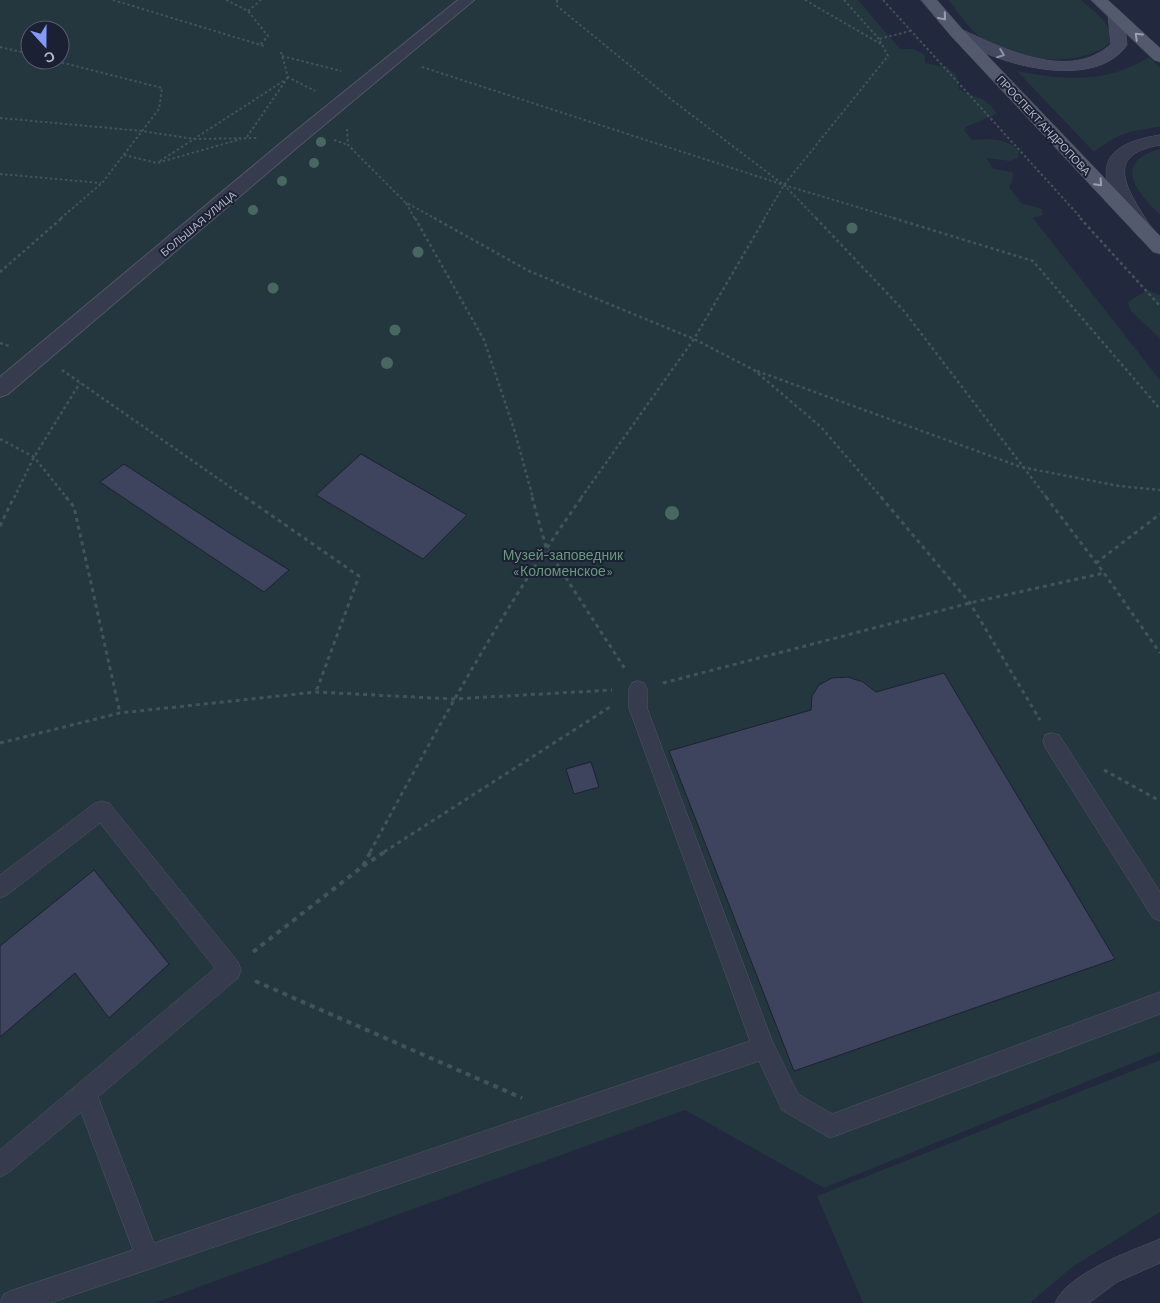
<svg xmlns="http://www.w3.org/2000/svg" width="1160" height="1303" font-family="Barlow,sans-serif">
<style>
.green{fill:#24363e;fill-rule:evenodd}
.building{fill:#3e445d;stroke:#1d2234}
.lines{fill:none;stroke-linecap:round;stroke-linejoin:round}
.service-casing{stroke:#515668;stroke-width:1}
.pedestrian-casing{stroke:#515668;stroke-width:2}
.tertiary-casing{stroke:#515668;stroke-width:1}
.secondary-casing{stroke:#515668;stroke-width:1}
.primary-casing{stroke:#3f4456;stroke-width:1}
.path-far3{stroke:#42535b;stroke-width:2;stroke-dasharray:2.5 2.5;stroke-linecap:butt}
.path-far2{stroke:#42535b;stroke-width:2.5;stroke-dasharray:3 3;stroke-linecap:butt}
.path-far1{stroke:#42535b;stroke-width:3;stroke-dasharray:4 4;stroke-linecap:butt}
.path{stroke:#42535b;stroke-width:4;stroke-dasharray:5 5;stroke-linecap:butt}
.service{fill:#363b4d;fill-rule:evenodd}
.pedestrian{fill:#363b4d;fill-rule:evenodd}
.tertiary{fill:#363b4d;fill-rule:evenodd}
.secondary{fill:#444960;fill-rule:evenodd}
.primary{fill:#545a6d;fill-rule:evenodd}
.tree{fill:#486760}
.oneway{stroke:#9a9fb1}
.oneway2{stroke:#8c90a4}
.labels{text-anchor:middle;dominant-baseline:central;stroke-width:4;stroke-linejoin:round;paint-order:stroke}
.far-street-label{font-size:11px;fill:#b2b6c8;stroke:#1b2032}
.park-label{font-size:14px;fill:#689a7d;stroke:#1b2032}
</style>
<rect width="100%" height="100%" fill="#22283d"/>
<g class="green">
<path d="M0 0H858L900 49H914L925 55V63L947 67 957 76 959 89C974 98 988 97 997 114L966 127 964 130 972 140C991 139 1004 137 1019 151L1018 158 1010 161 986 158 994 169 1013 172 1012 182 1009 187 1021 203 1042 209 1043 215 1033 218 1160 380V1052L824 1188 685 1110 155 1303H0ZM30 30H60V60H30Z"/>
<path d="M948 0H1081C1094 12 1113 23 1111 42 1083 69 1014 62 984 40 970 31 959 13 948 0Z"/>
<path d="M1149 57 1160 67V127C1132 130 1116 134 1094 152L1017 71C1063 80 1107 84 1149 57Z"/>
<path d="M1160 149V215C1137 192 1111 163 1160 149Z"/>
<polygon points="1147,290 1160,295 1160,338 1131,311 1128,302"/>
<polygon points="1160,1060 1160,1212 1071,1268 1030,1303 863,1303 817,1196"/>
</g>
<g class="building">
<polygon points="361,454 467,515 423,559 316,495"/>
<polygon points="124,464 231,534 289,570 264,592 100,482"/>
<polygon points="944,673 1115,959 794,1071 669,751 811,710 812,696 819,685 832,678 848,677 863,682 876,692"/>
<polygon points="591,762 599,787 574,794 566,769"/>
<polygon points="94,870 169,964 109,1018 75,973 0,1037 0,946"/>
</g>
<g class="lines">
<defs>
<g id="service">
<polygon points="638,681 644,683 647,689 647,708 773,1043 798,1094 832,1114 1160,992 1160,1014 830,1138 782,1110 759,1061 50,1303 0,1303 4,1294 13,1290 133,1250 81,1112 8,1173 0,1177 0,1150 215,968 100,823 7,895 0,898 0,875 95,803 102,801 109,803 238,962 241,970 238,978 98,1097 154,1243 750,1041 629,708 629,689 632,683"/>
<polygon points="1052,733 1059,735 1160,892 1160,921 1153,918 1045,747 1043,741 1045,735"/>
<path d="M1160 1239V1263L1117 1282 1089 1303H1055C1068 1273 1131 1251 1160 1239Z"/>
</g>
<polygon id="pedestrian" points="458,0 474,0 300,145 8,394 0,397 0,377 288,137"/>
<path id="tertiary" d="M1160 135V145C1098 155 1132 196 1152 229L1149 233H1135C1102 185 1083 147 1160 135Z"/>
<path id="secondary" d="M1116 10 1124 15 1127 45C1096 89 1011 67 972 47 965 43 954 40 949 33L957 28 963 30C1003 49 1071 82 1111 44L1108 15Z"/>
<g id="primary">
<polygon points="921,0 937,0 963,30 1160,236 1160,254 1153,252 951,36"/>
<polygon points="1091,0 1108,0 1160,48 1160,62 1154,60"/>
</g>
</defs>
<use href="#service" class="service-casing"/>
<use href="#pedestrian" class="pedestrian-casing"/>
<use href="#tertiary" class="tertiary-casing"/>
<use href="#secondary" class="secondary-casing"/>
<use href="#primary" class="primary-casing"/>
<g class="path-far3">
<polyline points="113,0 264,46"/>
<polyline points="226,0 248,11 268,36 260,45"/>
<polyline points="557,0 557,6 672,100 784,185 897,219"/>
<polyline points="805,0 881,44"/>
<polyline points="844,0 879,39"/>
<polyline points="883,0 1082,219"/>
<polyline points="248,11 261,0"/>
<polyline points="0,47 30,54"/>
<polyline points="281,52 288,77 315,91"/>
<polyline points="282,56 341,71"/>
<polyline points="52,60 162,88 159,109 102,183 60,219"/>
<polyline points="422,67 784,185 817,219"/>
<polyline points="0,118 142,131 194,139 258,138"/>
<polyline points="347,129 348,145 405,202 436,219"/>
<polyline points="247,137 288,77"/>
<polyline points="334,140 348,145"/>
<polyline points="124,155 157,163 241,139"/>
<polyline points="160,161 285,80"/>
<polyline points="0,174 101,183"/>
<polyline points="406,203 415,219"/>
<polyline points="764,219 784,185 888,56 879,39 910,31"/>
</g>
<g class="path-far2">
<polyline points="415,218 484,340 514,429 533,498"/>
<polyline points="434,218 529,271 694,339 754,370 821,427 882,498"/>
<polyline points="816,218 904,311 1047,498"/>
<polyline points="893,218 1033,261 1160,409"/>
<polyline points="1080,218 1160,306"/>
<polyline points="0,272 62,218"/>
<polyline points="0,343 9,346"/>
<polyline points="62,370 246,498"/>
<polyline points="757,371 1021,467 1119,486 1160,490"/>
<polyline points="0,439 34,457 67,498"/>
<polyline points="14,498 34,457 80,383"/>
<polyline points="581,498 694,339 765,218"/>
</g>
<g class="path-far1">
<polyline points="66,497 74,507 120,713"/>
<polyline points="245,497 359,576 316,692"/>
<polyline points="532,497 546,547 625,669"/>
<polyline points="881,497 970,603 1040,720"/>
<polyline points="1046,497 1104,573 1160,653"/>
<polyline points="0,526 14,497"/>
<polyline points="1096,563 1160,514"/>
<polyline points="663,683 970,603 1104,573"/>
<polyline points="0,743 120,713 316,692 453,699 612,690"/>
<polyline points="1104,770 1160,801"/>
<path d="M370 852C436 731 502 609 582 497"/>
<polyline points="384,852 610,707"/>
</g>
<g class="path">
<polyline points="363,866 386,851"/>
<polyline points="253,952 363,866 371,851"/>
<polyline points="255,981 522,1098"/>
</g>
<use href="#service" class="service"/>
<use href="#pedestrian" class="pedestrian"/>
<use href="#tertiary" class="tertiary"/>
<use href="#secondary" class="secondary"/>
<use href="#primary" class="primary"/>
</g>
<g class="tree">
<circle cx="321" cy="142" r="5"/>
<circle cx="314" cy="163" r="5"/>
<circle cx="282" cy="181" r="5"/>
<circle cx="253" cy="210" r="5"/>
<circle cx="852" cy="228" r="5.5"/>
<circle cx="418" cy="252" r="5.5"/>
<circle cx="273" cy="288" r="5.5"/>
<circle cx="395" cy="330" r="5.5"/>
<circle cx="387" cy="363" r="6"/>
<circle cx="672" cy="513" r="7"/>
</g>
<defs><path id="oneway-chevron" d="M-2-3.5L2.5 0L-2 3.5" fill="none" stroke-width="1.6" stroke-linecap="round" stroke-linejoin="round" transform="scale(1.25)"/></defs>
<g class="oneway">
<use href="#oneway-chevron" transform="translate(943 17) rotate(50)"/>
<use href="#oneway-chevron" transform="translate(1138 36) rotate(-136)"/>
<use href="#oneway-chevron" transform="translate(1099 183) rotate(47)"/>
</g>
<use class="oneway2" href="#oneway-chevron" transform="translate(1001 54) rotate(21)"/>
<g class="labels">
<g class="far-street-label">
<text transform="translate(1044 125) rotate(47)">ПРОСПЕКТ АНДРОПОВА</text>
<text transform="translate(198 223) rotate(-40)">БОЛЬШАЯ УЛИЦА</text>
</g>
<g class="park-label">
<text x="563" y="554">Музей-заповедник<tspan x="563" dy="16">«Коломенское»</tspan></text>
</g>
</g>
<g transform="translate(45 45) rotate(159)"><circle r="24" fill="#1b2032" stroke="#575c6e"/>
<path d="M0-4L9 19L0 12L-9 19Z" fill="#849afb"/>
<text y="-8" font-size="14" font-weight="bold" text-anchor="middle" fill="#b2b6c8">С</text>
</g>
</svg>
